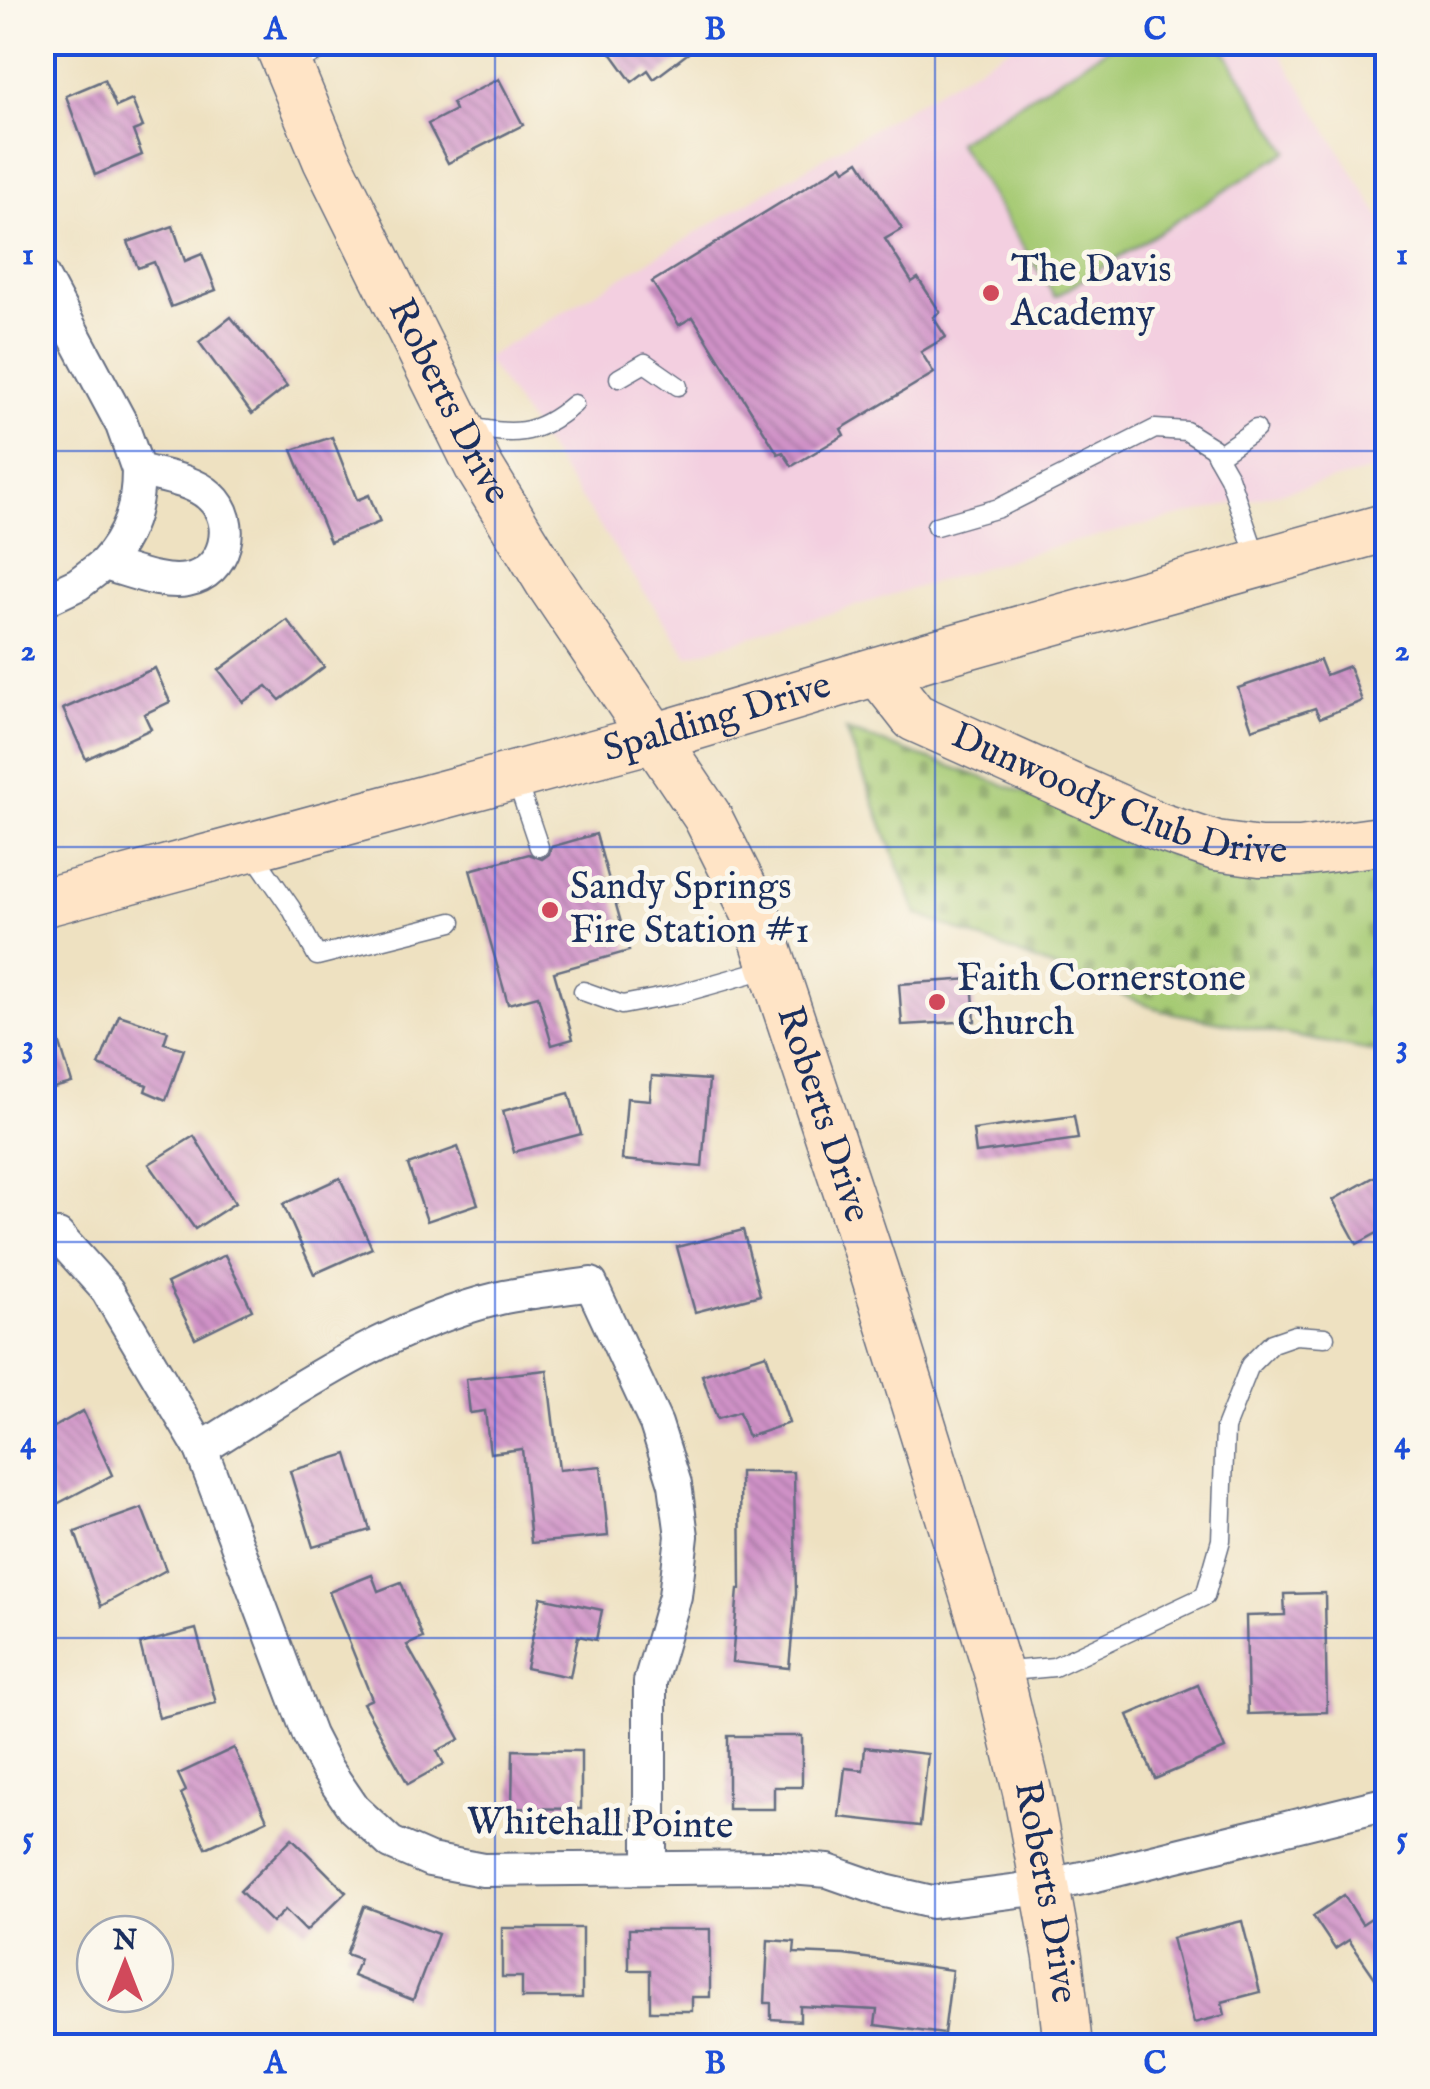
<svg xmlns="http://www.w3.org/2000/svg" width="1430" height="2089" font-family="'IM FELL English',serif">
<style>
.built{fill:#f3cfe0}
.grass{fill:#a6ca73;stroke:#607c68;stroke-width:2.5}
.cemetery{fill:url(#cemetery-stones);stroke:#607c68;stroke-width:2.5}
.building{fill:url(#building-back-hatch)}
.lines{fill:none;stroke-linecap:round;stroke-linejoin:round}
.lane-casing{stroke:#656d81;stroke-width:21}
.street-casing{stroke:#656d81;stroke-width:36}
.secondary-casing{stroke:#656d81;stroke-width:51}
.lane{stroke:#fff;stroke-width:18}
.street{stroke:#fff;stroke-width:32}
.secondary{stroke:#ffe4c6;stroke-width:48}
.grid{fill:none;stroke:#1d4ed8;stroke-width:2.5;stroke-opacity:0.55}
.poi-dot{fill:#d1495b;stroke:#fbf7ec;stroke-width:4}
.labels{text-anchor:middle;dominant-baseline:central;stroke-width:10;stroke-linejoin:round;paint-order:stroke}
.poi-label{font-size:38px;fill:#1b2f5e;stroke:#fbf7ec;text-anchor:start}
.street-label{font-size:38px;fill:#1b2f5e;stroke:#fbf7ec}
.neatline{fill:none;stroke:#1d4ed8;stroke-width:4}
.grid-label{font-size:32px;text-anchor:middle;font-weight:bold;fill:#1d4ed8}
</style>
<defs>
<pattern id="cemetery-stones" width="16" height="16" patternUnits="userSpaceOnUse" patternTransform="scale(2.5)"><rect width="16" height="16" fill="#a6ca73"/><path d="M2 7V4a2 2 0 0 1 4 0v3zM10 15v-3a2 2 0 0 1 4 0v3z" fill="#86a462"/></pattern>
<pattern id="building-back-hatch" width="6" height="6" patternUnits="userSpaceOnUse" patternTransform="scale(2.5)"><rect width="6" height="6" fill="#d092c7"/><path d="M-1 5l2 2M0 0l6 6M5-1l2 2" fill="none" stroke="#a878a5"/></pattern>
</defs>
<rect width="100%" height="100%" fill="#fbf7ec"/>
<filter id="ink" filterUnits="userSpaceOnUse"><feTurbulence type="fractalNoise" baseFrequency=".01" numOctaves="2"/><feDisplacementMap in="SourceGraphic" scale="20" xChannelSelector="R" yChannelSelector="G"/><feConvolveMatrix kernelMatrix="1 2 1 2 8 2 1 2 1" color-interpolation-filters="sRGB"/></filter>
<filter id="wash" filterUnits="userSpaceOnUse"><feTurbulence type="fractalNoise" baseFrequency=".0048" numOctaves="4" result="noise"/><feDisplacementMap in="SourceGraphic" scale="40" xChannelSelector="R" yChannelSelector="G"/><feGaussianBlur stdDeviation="2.25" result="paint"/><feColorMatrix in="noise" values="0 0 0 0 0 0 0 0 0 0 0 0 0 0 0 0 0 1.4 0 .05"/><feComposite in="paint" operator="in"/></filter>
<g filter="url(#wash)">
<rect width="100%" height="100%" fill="#eee1c1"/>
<polygon class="built" points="1017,43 1274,43 1387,228 1387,467 1048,548 688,656 485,358"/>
<polygon class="grass" points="1219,42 1288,151 1055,297 957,142 1116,43"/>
<polygon class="cemetery" points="846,730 1070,808 1224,873 1268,875 1387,860 1387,1054 1163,1011 917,914"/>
<g id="blocks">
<g class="building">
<polygon points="603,42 703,42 654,79 648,70 632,82"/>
<polygon points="499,79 523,125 448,163 428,124 455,110 452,103"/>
<polygon points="104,80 116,107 132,100 143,127 133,131 142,155 95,175 66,96"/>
<polygon points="859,161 902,229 885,239 912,282 918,278 940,312 933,317 946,337 921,352 934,373 841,429 844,435 792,466 783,452 778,454 693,317 679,325 652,282 842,165 845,170"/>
<polygon points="173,226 185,261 202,254 216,290 171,307 154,262 138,268 128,242"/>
<polygon points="231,317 287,386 252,414 199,342"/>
<polygon points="332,437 357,500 369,495 380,522 330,542 292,450"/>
<polygon points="287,620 324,667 280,700 267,686 243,702 219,670"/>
<polygon points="1320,660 1326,675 1349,666 1362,701 1320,718 1315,708 1252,729 1238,688"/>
<polygon points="155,668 170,702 144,714 151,729 86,759 63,709"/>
<polygon points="596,834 629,951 554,972 573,1039 552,1045 538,996 508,1004 470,870 529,854 542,859 549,854 551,847"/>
<polygon points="972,979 975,1021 902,1025 899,984"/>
<polygon points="48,1005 72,1083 42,1091 42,1006"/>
<polygon points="119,1015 168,1031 164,1043 184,1049 166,1100 145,1091 147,1085 99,1065"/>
<polygon points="652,1076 709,1080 702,1167 622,1160 627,1098 650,1100"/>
<polygon points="569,1093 581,1134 514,1152 503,1111"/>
<polygon points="1074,1116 1078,1139 976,1153 973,1130"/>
<polygon points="194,1136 235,1203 195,1229 149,1164"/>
<polygon points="458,1147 478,1204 427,1221 408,1165"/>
<polygon points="1376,1176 1388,1195 1388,1227 1357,1244 1333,1200"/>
<polygon points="340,1178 372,1248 314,1274 283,1204"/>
<polygon points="743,1230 760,1295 695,1312 677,1247"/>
<polygon points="225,1255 252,1310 195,1338 167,1283"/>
<polygon points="766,1354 789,1423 748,1437 739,1412 717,1419 702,1375"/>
<polygon points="547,1370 559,1470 601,1466 608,1536 531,1543 522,1449 490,1453 485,1411 470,1413 466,1379"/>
<polygon points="83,1411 112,1475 55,1505 42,1466 42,1434"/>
<polygon points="347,1454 370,1530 313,1547 290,1471"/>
<polygon points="740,1472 794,1472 796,1594 789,1668 732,1662 738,1589 741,1589"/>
<polygon points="142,1508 166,1570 101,1606 75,1532"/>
<polygon points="372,1575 378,1591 401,1582 423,1638 407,1645 460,1739 437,1751 444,1764 408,1784 363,1703 372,1699 329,1592"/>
<polygon points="1325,1593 1327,1712 1248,1714 1246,1616 1285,1615 1284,1594"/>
<polygon points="541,1597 602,1610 596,1640 578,1636 570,1677 526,1668"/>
<polygon points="196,1629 216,1703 159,1718 140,1644"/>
<polygon points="1198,1685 1225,1749 1155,1779 1128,1715"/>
<polygon points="728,1736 802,1736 802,1787 774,1787 774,1809 728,1809"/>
<polygon points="865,1747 928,1754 920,1826 839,1817 845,1768 863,1770"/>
<polygon points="234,1748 267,1820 206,1848 181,1794 186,1791 178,1774"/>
<polygon points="513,1750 581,1751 581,1809 512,1808"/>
<polygon points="292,1838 346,1892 306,1931 285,1910 272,1923 240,1891"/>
<polygon points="1344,1895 1362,1924 1388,1907 1388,1997 1349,1940 1335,1949 1313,1916"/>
<polygon points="364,1906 438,1934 413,2000 353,1976 360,1959 346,1954"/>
<polygon points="1242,1921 1260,1992 1222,2002 1225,2015 1194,2023 1172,1938"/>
<polygon points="502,1928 582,1928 582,1998 522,1998 522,1977 502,1977"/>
<polygon points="629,1929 710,1929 710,1997 692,1997 692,2011 650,2011 650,1970 629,1970"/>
<polygon points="768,1940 795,1942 794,1953 844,1955 952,1970 944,2034 875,2025 877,2010 800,2006 800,2021 771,2019 771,2003 765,2003"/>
</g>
</g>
</g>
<g filter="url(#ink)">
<use href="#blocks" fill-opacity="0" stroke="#656d81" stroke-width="2.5"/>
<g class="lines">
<defs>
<g id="lane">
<polyline points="619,378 645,363 678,386"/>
<path d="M464 426C514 435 534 438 574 404"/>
<polyline points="1217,456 1256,429"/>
<polyline points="936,526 999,508 1155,429 1186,431 1213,448 1217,456 1229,477 1258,562"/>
<polyline points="515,776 539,847"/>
<polyline points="252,852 291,908 317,956 452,922"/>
<polyline points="583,991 622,1005 675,995 770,968"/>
<polyline points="998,1672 1054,1667 1205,1596 1221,1540 1225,1428 1250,1365 1272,1343 1295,1335 1325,1337"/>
</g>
<g id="street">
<polyline points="285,59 320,42"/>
<path d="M42 275 122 425 138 470C160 476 193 480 210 496 239 522 226 573 187 580 162 585 128 570 104 564L78 584 42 601"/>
<path d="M104 564C129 536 138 508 138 470"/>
<polyline points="58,1236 107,1290 201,1449 309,1735 326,1768 354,1809 391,1843 430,1860 483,1870 777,1867 828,1871 885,1891 932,1902 1019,1891 1092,1876 1388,1803"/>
<path d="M201 1449C295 1390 391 1324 500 1298 530 1291 561 1289 591 1284L656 1424 675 1484 682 1536 675 1596 650 1682V1867"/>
</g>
<g id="secondary">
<path id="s1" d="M278 42 327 160 479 467 548 580 707 816 755 912 874 1271 998 1672 1027 1791 1045 1886 1058 1957 1068 2046"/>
<path id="s2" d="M878 671 914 717 1157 826 1216 846 1260 852H1300L1388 840"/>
<path id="s3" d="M42 903 657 737 931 655 1388 527"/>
</g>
</defs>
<use href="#lane" class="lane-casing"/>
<use href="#street" class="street-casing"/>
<use href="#secondary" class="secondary-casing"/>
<use href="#lane" class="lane"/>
<use href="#street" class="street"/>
<use href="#secondary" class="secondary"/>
</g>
</g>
<path class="grid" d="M495 42V2046M935 42V2046M42 451H1388M42 847H1388M42 1242H1388M42 1638H1388"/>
<g class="poi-dot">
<circle cx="991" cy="293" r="10"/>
<circle cx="550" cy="910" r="10"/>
<circle cx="937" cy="1002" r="10"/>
</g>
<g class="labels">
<g class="poi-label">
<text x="1011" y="271">The Davis<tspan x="1011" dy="44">Academy</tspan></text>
<text x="570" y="888">Sandy Springs<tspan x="570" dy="44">Fire Station #1</tspan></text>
<text x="957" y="980">Faith Cornerstone<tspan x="957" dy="44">Church</tspan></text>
</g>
<g class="street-label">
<text stroke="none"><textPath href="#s1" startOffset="398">Roberts Drive</textPath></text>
<text stroke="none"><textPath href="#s3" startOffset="700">Spalding Drive</textPath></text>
<text stroke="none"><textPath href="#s2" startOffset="280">Dunwoody Club Drive</textPath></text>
<text stroke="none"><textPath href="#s1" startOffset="1208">Roberts Drive</textPath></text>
<text transform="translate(600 1825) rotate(1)">Whitehall Pointe</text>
<text stroke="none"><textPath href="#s1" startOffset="2018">Roberts Drive</textPath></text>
</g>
</g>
<rect width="1430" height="2089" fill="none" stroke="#fbf7ec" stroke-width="110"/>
<g transform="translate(125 1964)"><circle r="48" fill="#fbf7ec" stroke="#a1a7b3" stroke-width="2.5"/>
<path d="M0-8L18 38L0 25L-18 38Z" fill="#d1495b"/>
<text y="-15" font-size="28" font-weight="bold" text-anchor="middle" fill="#1b2f5e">N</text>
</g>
<rect x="55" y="55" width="1320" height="1979" class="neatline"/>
<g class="grid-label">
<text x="275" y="39">A</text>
<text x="715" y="39">B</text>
<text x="1155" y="39">C</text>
<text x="28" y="264">1</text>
<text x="1402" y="264">1</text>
<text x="28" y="660">2</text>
<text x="1402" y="660">2</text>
<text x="28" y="1056">3</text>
<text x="1402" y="1056">3</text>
<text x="28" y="1452">4</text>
<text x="1402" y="1452">4</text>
<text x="28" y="1847">5</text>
<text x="1402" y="1847">5</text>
<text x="275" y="2073">A</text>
<text x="715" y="2073">B</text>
<text x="1155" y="2073">C</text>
</g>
</svg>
